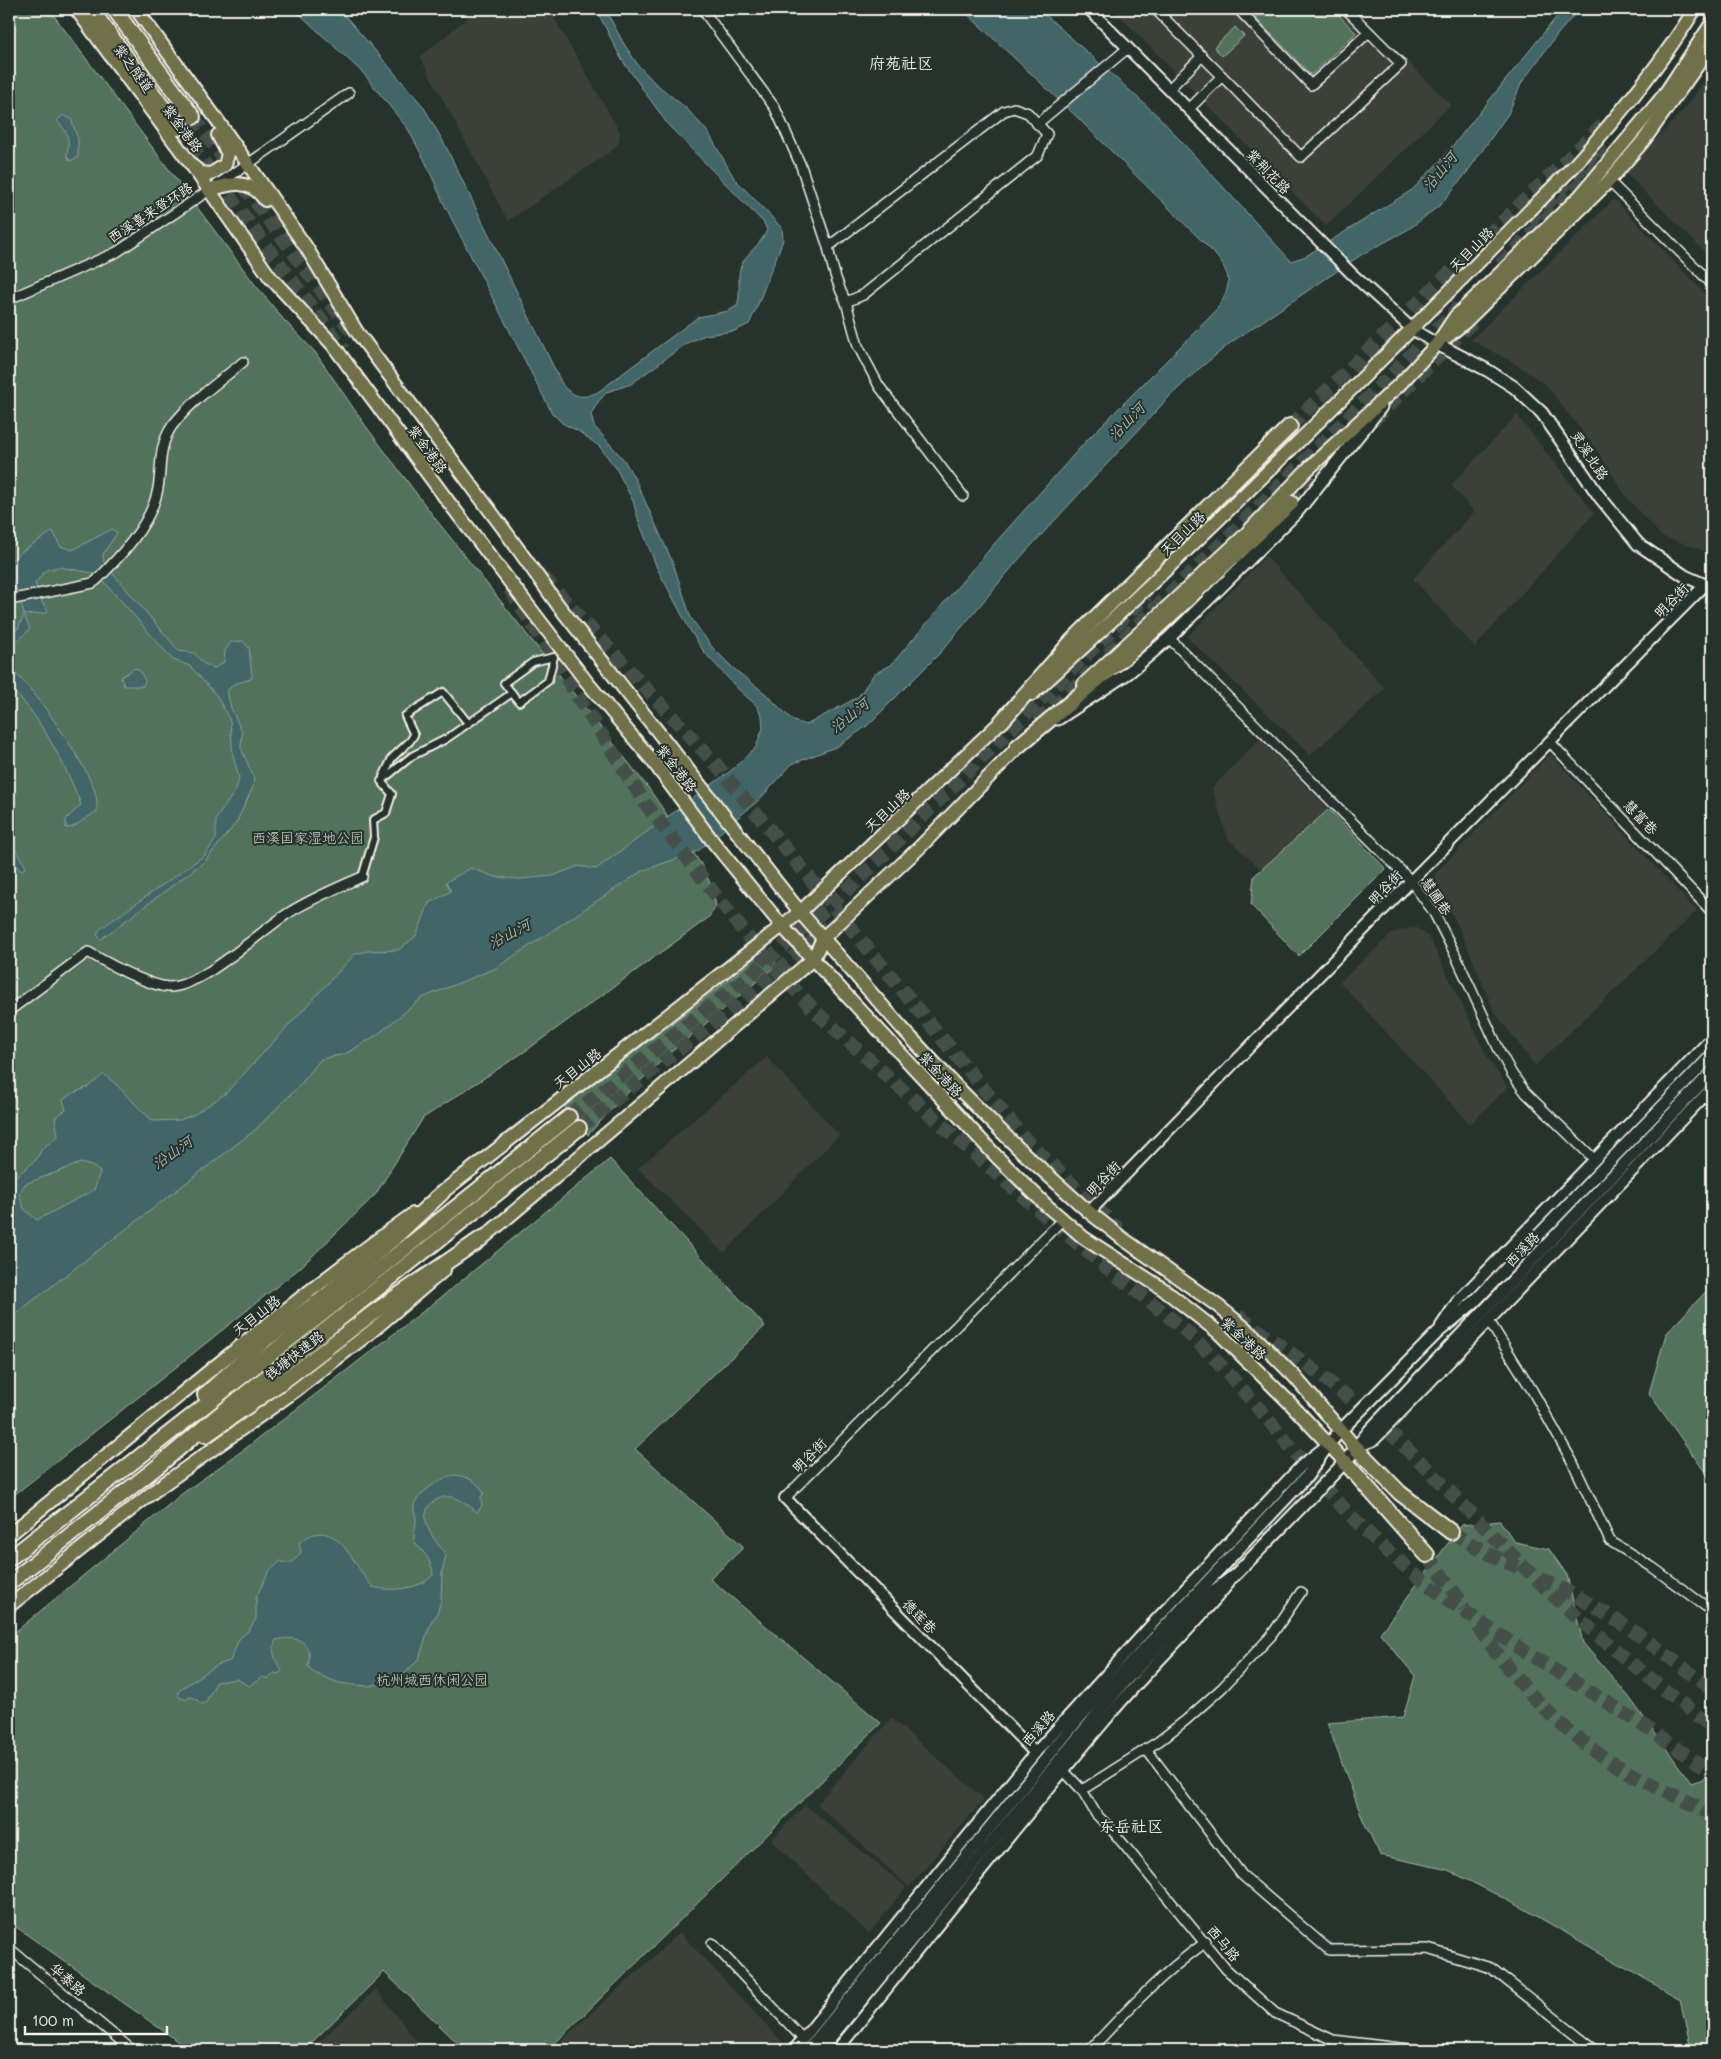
<svg xmlns="http://www.w3.org/2000/svg" width="1721" height="2059" font-family="Mali,'LXGW WenKai TC',sans-serif">
<style>
.built{fill:#3a4038}
.green{fill:#52725c;stroke:#a3b2a2}
.water{fill:#436668;stroke:#8a9e9b;fill-rule:evenodd}
.lines{fill:none;stroke-linecap:round;stroke-linejoin:round}
.trunk-tunnel{stroke:#455049;stroke-width:14;stroke-dasharray:14 7;stroke-linecap:butt}
.pedestrian-casing{stroke:#f4f1e8;stroke-width:10}
.minor-casing{stroke:#f4f1e8;stroke-width:12}
.tertiary-casing{stroke:#f4f1e8;stroke-width:14}
.secondary-casing{stroke:#f4f1e8;stroke-width:15}
.primary-casing{stroke:#f4f1e8;stroke-width:16}
.trunk-casing{stroke:#f4f1e8;stroke-width:18}
.pedestrian{stroke:#26332d;stroke-width:6}
.minor{stroke:#26332d;stroke-width:9}
.tertiary{stroke:#26332d;stroke-width:10}
.secondary{stroke:#26332d;stroke-width:11}
.primary{stroke:#70704a;stroke-width:12}
.trunk{stroke:#70704a;stroke-width:14}
.labels{text-anchor:middle;dominant-baseline:central;stroke-width:4;stroke-linejoin:round;paint-order:stroke}
.street-label{font-size:14px;fill:#f4f1e8;stroke:#26332d}
.park-label{font-size:14px;fill:#b3beb0;stroke:#26332d}
.water-label{font-size:15px;font-style:italic;fill:#adb9b5;stroke:#26332d}
.quarter-label{font-size:16px;fill:#f4f1e8;stroke:#26332d}
</style>
<rect width="100%" height="100%" fill="#26332d"/>
<filter id="ink" filterUnits="userSpaceOnUse"><feTurbulence type="fractalNoise" baseFrequency=".02" numOctaves="2"/><feDisplacementMap in="SourceGraphic" scale="10" xChannelSelector="R" yChannelSelector="G"/><feConvolveMatrix kernelMatrix="1 2 1 2 8 2 1 2 1" color-interpolation-filters="sRGB"/></filter>
<g filter="url(#ink)">
<g class="built">
<polygon points="478,9 549,9 620,132 619,142 614,149 508,221 420,57"/>
<polygon points="1113,9 1355,9 1451,105 1326,226"/>
<polygon points="1712,68 1712,259 1625,172 1689,104"/>
<polygon points="1614,199 1712,301 1712,545 1706,551 1661,536 1627,498 1599,453 1546,385 1516,364 1471,340"/>
<polygon points="1517,415 1594,513 1475,647 1413,579 1474,512 1451,485"/>
<polygon points="1266,556 1385,689 1310,755 1187,637"/>
<polygon points="1260,739 1329,809 1261,869 1228,839 1212,788"/>
<polygon points="1550,754 1697,911 1535,1066 1494,1011 1463,937 1434,875"/>
<polygon points="1417,928 1429,937 1488,1058 1508,1087 1470,1124 1340,982 1391,934 1404,929"/>
<polygon points="767,1057 839,1135 724,1253 638,1168"/>
<polygon points="891,1718 984,1799 909,1887 817,1804"/>
<polygon points="805,1805 906,1887 869,1934 771,1840"/>
<polygon points="680,1933 783,2043 777,2050 551,2050"/>
<polygon points="376,1989 423,2050 310,2050"/>
</g>
<g class="green">
<polygon points="9,9 49,9 253,282 284,320 315,352 365,425 434,517 647,786 703,867 713,890 716,907 708,918 527,1050 423,1118 375,1195 301,1267 155,1384 9,1499"/>
<polygon points="1247,9 1333,9 1356,33 1311,75"/>
<polygon points="1235,27 1244,36 1222,56 1214,47"/>
<polygon points="1329,809 1386,869 1299,956 1251,905 1254,876"/>
<polygon points="765,952 770,953 777,965 670,1053 619,1101 588,1135 564,1106 740,971 757,955"/>
<polygon points="610,1159 765,1326 635,1449 744,1547 710,1579 881,1723 548,2050 465,2050 384,1972 304,2050 187,2050 172,2037 9,1922 9,1637 183,1493 246,1448 439,1299"/>
<polygon points="1712,1285 1712,1482 1649,1393 1666,1334"/>
<polygon points="1500,1521 1515,1542 1549,1549 1567,1575 1583,1643 1629,1697 1691,1783 1712,1776 1712,2050 1691,2050 1680,1999 1521,1907 1448,1870 1380,1855 1363,1820 1327,1723 1403,1717 1415,1676 1380,1633 1462,1525"/>
</g>
<g class="water">
<path d="M294 9H336L347 18 423 106 445 145 563 386C576 398 582 399 598 392L698 317 728 311 737 306C742 293 736 278 741 266 747 252 761 245 767 230L764 223 669 126 622 60 596 9H605L624 44 638 65 655 83 686 108 708 132 734 178 782 228 783 240 756 309 749 324 735 331 705 335 687 343 631 384 607 392 598 402 591 414 594 426 624 460 635 479 673 563 691 618 712 647 733 668 766 694 786 714 794 721 806 725 858 697 874 674 891 665 995 543 1088 439 1212 315C1235 286 1233 273 1208 247L1077 117 962 9H1039L1158 116 1291 261 1306 256 1412 190 1442 159 1563 9H1579L1557 35 1522 82 1508 114 1465 175 1439 206 1409 229 1361 255 1233 341 1200 368 1170 396 1019 559 940 653 867 726 838 746 792 764 759 800 698 851 642 871 496 968 422 998 377 1035 345 1054 321 1059 300 1085 255 1130 9 1319V1182L36 1160 42 1149 58 1136 55 1117 66 1110 63 1100 71 1094 88 1087 104 1074C122 1088 135 1106 153 1121L180 1120 193 1115 225 1094 355 954 368 951 398 950 416 936 429 903 451 891 446 882 471 868 495 877 519 879 553 876 578 866 596 869 733 769 756 747 763 728 762 716 756 705 738 689 704 652 691 632 657 568 639 522 633 501 616 468 599 446 578 431 562 423 552 413 444 204 425 161 408 129 363 73ZM81 1163 92 1166 100 1172 94 1190 37 1220 24 1209 19 1194 25 1184Z"/>
<path d="M63 115 71 119 78 139V157L70 161 67 156C69 140 70 134 57 121Z"/>
<polygon points="112,529 117,533 103,554 104,563 179,651 194,653 204,664 215,668 224,662 225,651 231,642 243,641 249,648 252,676 251,679 234,684 227,691 231,708 242,732 241,748 254,778 253,787 236,823 204,862 101,939 97,935 100,929 205,855 216,839 216,819 236,790 239,778 233,755 230,721 217,696 190,666 173,660 107,585 93,573 59,567 46,570 35,583 41,601 48,611 47,613 24,615 30,629 9,649 9,634 18,629 24,614 18,592 9,577 10,562 21,552 53,531 60,546 72,550"/>
<polygon points="135,668 140,671 145,681 143,686 124,686 121,677"/>
<path d="M9 669C31 681 88 767 95 792 97 797 97 805 97 811L73 827 66 828V819L81 805C70 774 36 707 9 688Z"/>
<polygon points="9,845 17,852 26,867 21,871 9,858"/>
<path d="M455 1475C467 1476 479 1482 484 1493L481 1497 482 1506 477 1512C463 1501 449 1489 432 1503 427 1507 425 1514 426 1521 428 1533 439 1545 446 1555L442 1573 441 1601 436 1616 431 1622 419 1659 403 1675 386 1682 369 1686 353 1685 339 1683 314 1673 308 1666C314 1641 296 1635 276 1640 270 1653 276 1660 282 1671L278 1674 274 1673 268 1679 263 1677 249 1686 237 1679 216 1682 206 1702 202 1704 194 1698 189 1697 186 1700 179 1697 178 1693 181 1689 217 1665 230 1661 239 1639 248 1631 256 1619V1598L260 1589 269 1571 281 1561C290 1567 296 1560 301 1552L299 1543C336 1511 352 1565 373 1587 390 1592 421 1589 433 1575 432 1559 423 1553 414 1541 413 1533 417 1525 416 1517 415 1513 413 1509 414 1505 419 1492 442 1477 455 1475Z"/>
</g>
<g class="lines">
<g class="trunk-tunnel">
<polyline points="193,117 352,332"/>
<polyline points="178,128 344,350"/>
<polyline points="1592,191 1613,167 1625,149"/>
<polyline points="1528,221 1576,174 1601,144"/>
<polyline points="1500,265 1582,183 1608,152"/>
<polyline points="1373,421 1473,321"/>
<polyline points="1290,426 1606,122"/>
<polyline points="1291,503 1333,461"/>
<polyline points="543,577 714,762 1025,1139 1119,1230"/>
<path d="M510 589 645 803 757 949 816 1012C904 1091 992 1171 1083 1248 1122 1281 1165 1311 1202 1346 1240 1384 1273 1426 1307 1467 1341 1508 1379 1546 1421 1579 1514 1653 1619 1702 1712 1774"/>
<polyline points="1108,654 1224,541 1459,307"/>
<polyline points="1038,722 1091,671"/>
<polyline points="569,1117 748,977 854,884 1147,595"/>
<polyline points="579,1128 765,982 828,927"/>
<path d="M1238 1316C1298 1357 1358 1401 1410 1452 1459 1499 1505 1550 1555 1597 1604 1643 1658 1685 1712 1727"/>
<polyline points="1451,1532 1489,1554 1518,1567"/>
<polyline points="1427,1555 1465,1607"/>
<path d="M1540 1578C1603 1607 1658 1647 1712 1690"/>
<path d="M1478 1627C1515 1681 1558 1729 1614 1764 1645 1783 1680 1797 1712 1814"/>
</g>
<defs>
<g id="pedestrian">
<polygon points="554,657 548,681 519,702 504,683 533,662"/>
<polyline points="383,777 392,758 410,741 414,735 405,716 443,692 468,723"/>
<polyline points="362,877 374,837 373,820 386,813 392,794 381,781 412,756 446,739 512,693"/>
</g>
<g id="minor">
<polyline points="702,9 775,108 801,166 828,247"/>
<polyline points="1155,9 1202,56 1169,89"/>
<polyline points="1238,9 1311,85 1369,32"/>
<polyline points="1202,56 1222,76"/>
<path d="M1014 108 1028 113 1047 134 1038 155 863 295 846 302C837 285 832 267 828 247L1004 111Z"/>
<polyline points="1189,109 1222,76 1301,157 1401,64 1346,9"/>
<polyline points="1037,124 1128,48"/>
<polyline points="1609,181 1712,284"/>
<polyline points="9,299 117,252 248,164 349,93"/>
<polyline points="846,302 858,346 879,386 963,496"/>
<path d="M9 600 93 583 97 580C119 557 145 531 155 500 164 476 155 451 172 426 191 401 219 382 243 362"/>
<polyline points="1169,638 1411,881 1433,911 1454,952 1500,1052 1512,1074 1526,1093 1594,1159"/>
<polyline points="1550,742 1712,912"/>
<path d="M9 1011 88 952C107 963 147 985 168 987 201 988 258 933 287 914 310 899 337 888 362 877"/>
<polyline points="1489,1321 1532,1390 1573,1463 1610,1541 1652,1567 1712,1611"/>
<polyline points="785,1498 1063,1219"/>
<polyline points="1146,1749 1242,1875 1329,1950 1428,1949 1491,1968 1595,2050"/>
<polyline points="1063,1770 1082,1790 1096,1814 1111,1829 1226,1969 1275,2013 1333,2040 1417,2050"/>
<polyline points="1082,1790 1159,1741 1186,1720 1222,1688 1271,1636 1301,1592"/>
<polyline points="712,1943 803,2039"/>
<polyline points="9,1948 132,2050"/>
<path d="M1090 2050C1126 2011 1162 1973 1206 1942"/>
</g>
<g id="tertiary">
<polyline points="1089,9 1352,274 1412,329 1437,344"/>
<polyline points="1089,1212 1411,881 1705,585"/>
<polyline points="1441,1326 1457,1302 1712,1038"/>
<polyline points="1356,1447 1374,1440 1712,1088"/>
<polyline points="785,1498 1035,1753"/>
<polyline points="794,2050 1035,1753 1154,1622 1302,1465 1325,1447"/>
<path d="M837 2050C927 1939 1016 1826 1109 1716 1147 1670 1191 1630 1228 1584"/>
</g>
<g id="secondary">
<polyline points="1437,344 1487,370 1514,387 1542,413 1599,496 1638,544 1685,576 1712,588"/>
<polyline points="1058,719 1128,673 1169,638 1297,512 1381,407"/>
<polyline points="808,2050 1080,1717 1307,1476 1328,1445 1341,1430 1438,1332 1474,1302 1712,1055"/>
<polyline points="820,2050 1124,1682 1206,1597 1235,1575 1345,1462 1370,1430 1712,1072"/>
</g>
<g id="primary">
<polyline points="76,9 193,167 270,277 333,345 447,500 586,681 651,759 714,843 782,926 996,1156 1046,1205 1084,1238 1163,1289 1218,1332 1289,1402 1345,1462"/>
<polyline points="136,9 215,117 306,247 357,332 503,528 558,605 800,912 902,1028 953,1083 1019,1149 1089,1212 1122,1238 1218,1306 1252,1334 1294,1376 1355,1447"/>
<polyline points="195,168 201,173 211,174 225,165 228,154 218,135"/>
<path d="M209 190C232 183 249 178 265 200"/>
<polyline points="1447,337 1465,322 1609,181 1644,140 1712,45"/>
<polyline points="1084,684 1243,537 1308,469 1400,384 1437,344 1455,317 1580,196 1664,95 1712,23"/>
<path d="M1032 694C1219 525 1396 345 1573 167 1617 118 1660 66 1695 9"/>
<polyline points="435,1198 800,912 1008,715"/>
<polyline points="475,1245 813,959 823,938 920,847 1024,741"/>
<path d="M9 1535C143 1427 273 1314 413 1214"/>
<polyline points="9,1606 158,1488 296,1390 372,1331 444,1270"/>
</g>
<g id="trunk">
<polyline points="91,9 178,128"/>
<polyline points="114,9 193,117"/>
<polyline points="1001,722 1072,641 1290,426"/>
<polyline points="1017,747 1127,655 1291,503"/>
<polyline points="205,1395 265,1340 321,1300 392,1240 442,1193"/>
<polyline points="206,1435 289,1377 374,1312 482,1238"/>
<polyline points="1355,1447 1400,1493 1451,1532"/>
<polyline points="1345,1462 1427,1555"/>
<polyline points="9,1559 359,1285 569,1117"/>
<polyline points="9,1583 157,1467 215,1418 579,1128"/>
</g>
</defs>
<use href="#pedestrian" class="pedestrian-casing"/>
<use href="#minor" class="minor-casing"/>
<use href="#tertiary" class="tertiary-casing"/>
<use href="#secondary" class="secondary-casing"/>
<use href="#primary" class="primary-casing"/>
<use href="#trunk" class="trunk-casing"/>
<use href="#pedestrian" class="pedestrian"/>
<use href="#minor" class="minor"/>
<use href="#tertiary" class="tertiary"/>
<use href="#secondary" class="secondary"/>
<use href="#primary" class="primary"/>
<use href="#trunk" class="trunk"/>
</g>
</g>
<g class="labels">
<g class="street-label">
<text transform="translate(134 68) rotate(54)">紫之隧道</text>
<text transform="translate(183 128) rotate(53)">紫金港路</text>
<text transform="translate(1269 171) rotate(46)">紫荆花路</text>
<text transform="translate(150 212) rotate(-33)">西溪喜来登环路</text>
<text transform="translate(1471 249) rotate(-45)">天目山路</text>
<text transform="translate(428 449) rotate(54)">紫金港路</text>
<text transform="translate(1590 455) rotate(57)">灵溪北路</text>
<text transform="translate(1182 533) rotate(-44)">天目山路</text>
<text transform="translate(1671 600) rotate(-45)">明谷街</text>
<text transform="translate(677 768) rotate(52)">紫金港路</text>
<text transform="translate(887 810) rotate(-43)">天目山路</text>
<text transform="translate(1641 817) rotate(46)">慧富巷</text>
<text transform="translate(1385 887) rotate(-46)">明谷街</text>
<text transform="translate(1437 896) rotate(56)">慧圃巷</text>
<text transform="translate(577 1068) rotate(-38)">天目山路</text>
<text transform="translate(941 1074) rotate(47)">紫金港路</text>
<text transform="translate(1103 1178) rotate(-46)">明谷街</text>
<text transform="translate(1522 1249) rotate(-46)">西溪路</text>
<text transform="translate(256 1315) rotate(-38)">天目山路</text>
<text transform="translate(1244 1338) rotate(43)">紫金港路</text>
<text transform="translate(294 1355) rotate(-38)">钱塘快速路</text>
<text transform="translate(809 1455) rotate(-45)">明谷街</text>
<text transform="translate(920 1616) rotate(46)">德莲巷</text>
<text transform="translate(1038 1728) rotate(-49)">西溪路</text>
<text transform="translate(1224 1943) rotate(50)">西马路</text>
<text transform="translate(68 1979) rotate(40)">华泰路</text>
</g>
<g class="park-label">
<text x="308" y="837">西溪国家湿地公园</text>
<text x="432" y="1679">杭州城西休闲公园</text>
</g>
<g class="water-label">
<text transform="translate(1439 171) rotate(-51)">沿山河</text>
<text transform="translate(1126 421) rotate(-46)">沿山河</text>
<text transform="translate(849 715) rotate(-39)">沿山河</text>
<text transform="translate(509 933) rotate(-28)">沿山河</text>
<text transform="translate(172 1152) rotate(-35)">沿山河</text>
</g>
<g class="quarter-label">
<text x="901" y="62">府苑社区</text>
<text x="1131" y="1825">东岳社区</text>
</g>
</g>
<rect width="1721" height="2059" fill="none" stroke="#26332d" stroke-width="30"/>
<rect x="15" y="15" width="1691" height="2029" fill="none" stroke="#f4f1e8" stroke-width="2" filter="url(#ink)"/>
<path d="M25 2026v8h142v-8" fill="none" stroke="#f4f1e8" stroke-width="2.5"/>
<text x="32" y="2026" font-size="15" fill="#f4f1e8" stroke="#26332d" stroke-width="4" paint-order="stroke">100 m</text>
</svg>
